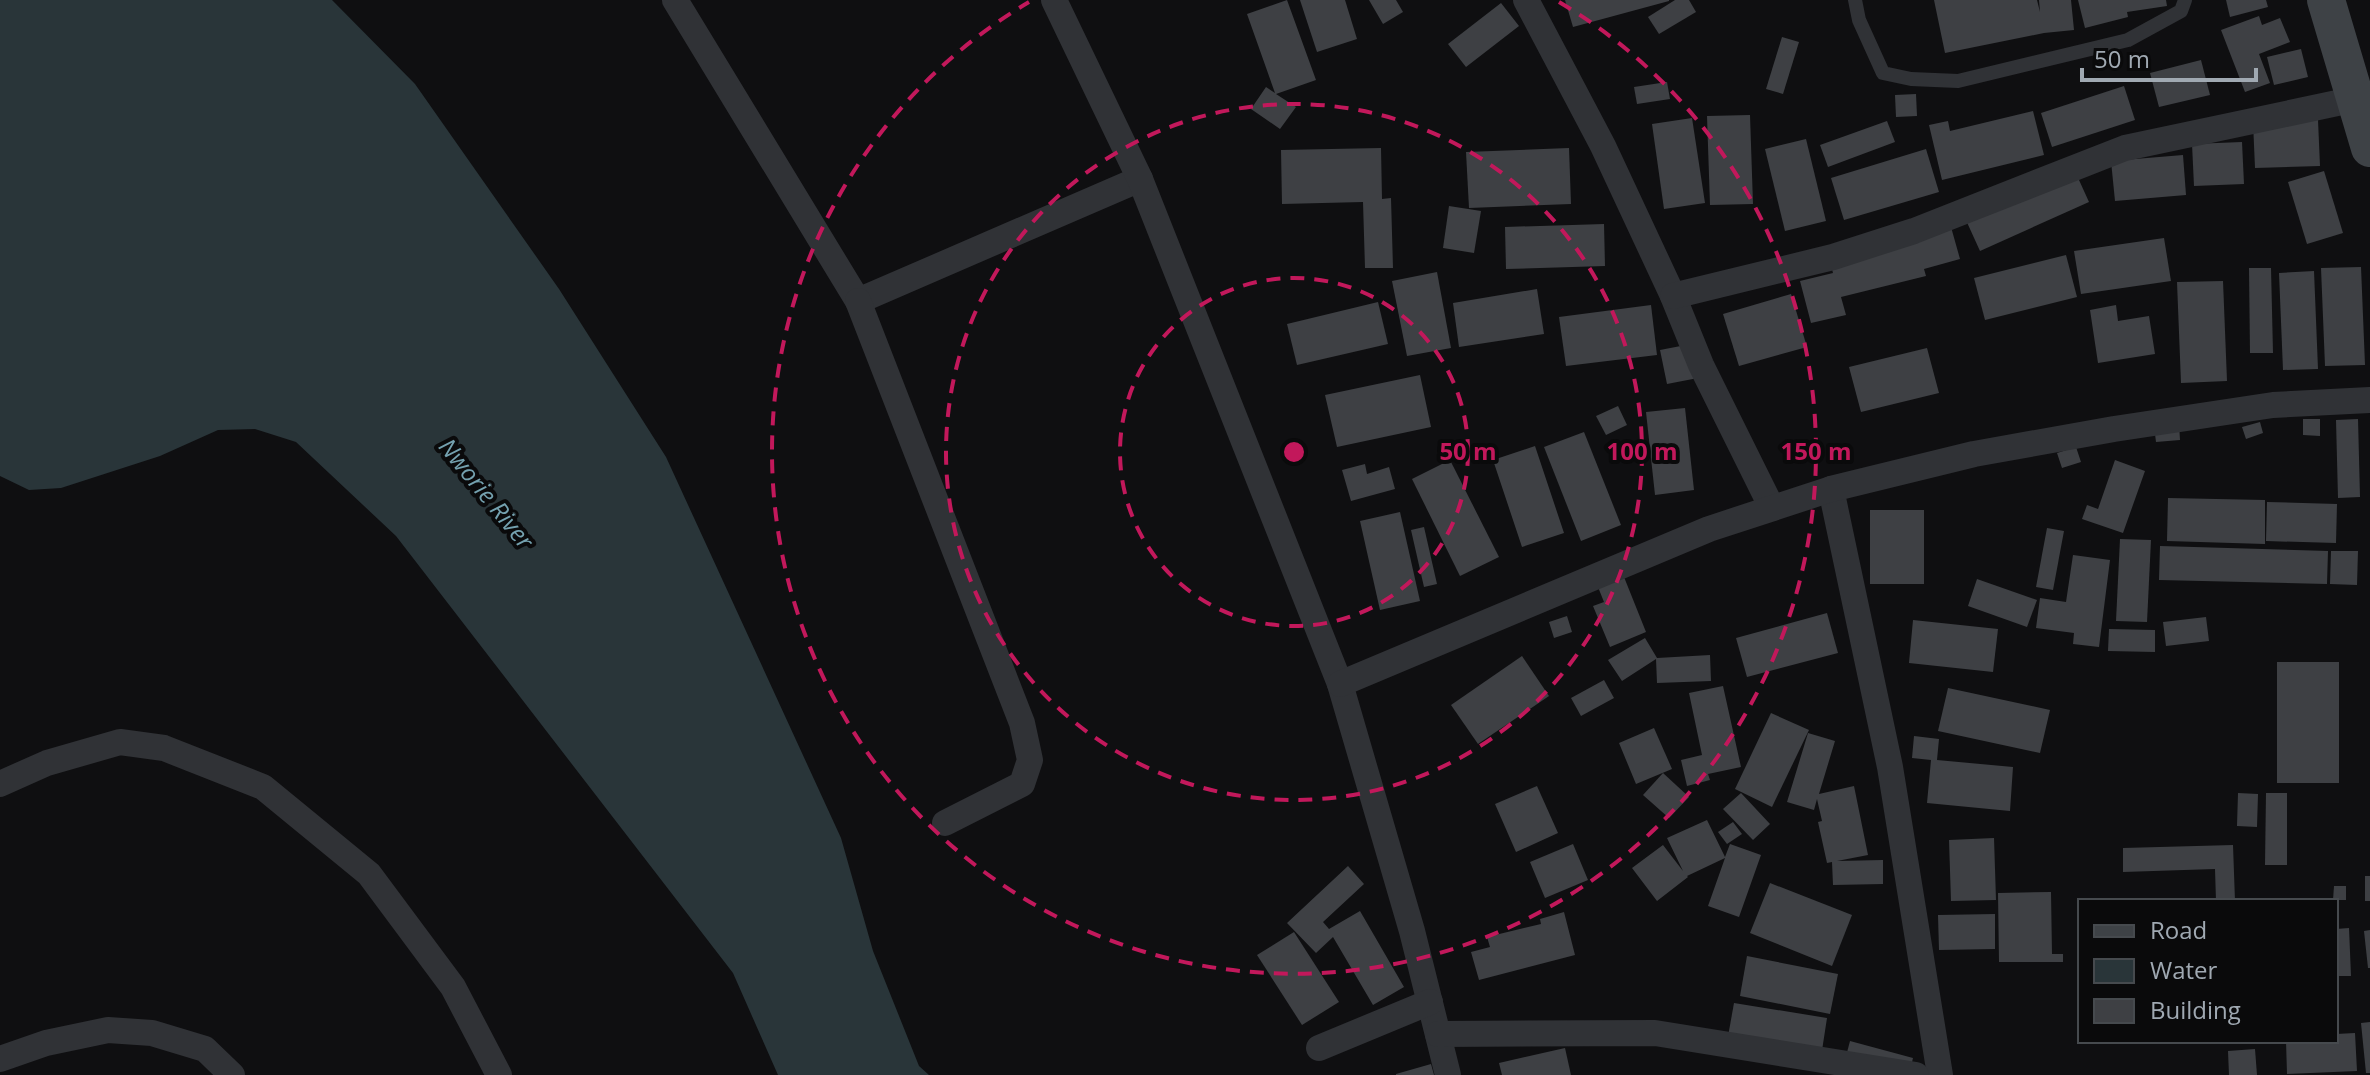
<svg xmlns="http://www.w3.org/2000/svg" width="2370" height="1075" font-family="'Open Sans',sans-serif">
<style>
.water{fill:#293539}
.building{fill:#3e4044}
.lines{fill:none;stroke-linecap:round;stroke-linejoin:round}
.lane{stroke:#303236;stroke-width:14}
.street{stroke:#303236;stroke-width:26}
.secondary{stroke:#3e4246;stroke-width:38}
.ring{fill:none;stroke:#c2185b;stroke-width:4;stroke-dasharray:14 10}
.labels{text-anchor:middle;dominant-baseline:central;stroke-width:8;stroke-linejoin:round;paint-order:stroke}
.water-label{font-size:24px;font-style:italic;fill:#74a1af;stroke:#0a0a0b}
.centre{fill:#c2185b;stroke:#0a0a0b;stroke-width:4}
.ring-label{font-size:24px;text-anchor:middle;font-weight:bold;fill:#c2185b;stroke:#0a0a0b;stroke-width:8;stroke-linejoin:round;paint-order:stroke}
</style>
<rect width="100%" height="100%" fill="#0f0f11"/>
<polygon class="water" points="0,0 332,0 415,84 559,289 666,457 841,838 873,951 919,1066 929,1075 778,1075 733,973 396,536 296,442 255,429 218,430 160,456 61,488 29,490 0,476"/>
<g class="building">
<polygon points="1287,0 1316,80 1276,94 1296,107 1280,129 1251,109 1266,87 1275,93 1247,14"/>
<polygon points="1300,0 1345,0 1357,39 1317,52"/>
<polygon points="1369,0 1396,0 1403,12 1383,24"/>
<polygon points="1565,0 1669,0 1669,1 1573,27"/>
<polygon points="1675,0 1689,0 1696,12 1659,34 1648,17"/>
<polygon points="1934,0 2037,0 2040,12 2039,0 2071,0 2074,30 2044,33 1945,53"/>
<polygon points="2078,0 2166,0 2167,6 2127,12 2128,17 2085,28"/>
<polygon points="2226,0 2266,0 2268,7 2230,17"/>
<polygon points="1501,3 1519,26 1466,67 1448,44"/>
<polygon points="2259,16 2262,25 2280,18 2290,42 2259,54 2270,83 2245,92 2221,30"/>
<polygon points="1782,37 1799,42 1783,94 1766,89"/>
<polygon points="2301,49 2308,77 2274,85 2267,57"/>
<polygon points="2201,60 2210,95 2159,107 2150,73"/>
<polygon points="1667,82 1670,99 1637,104 1634,87"/>
<polygon points="2124,86 2135,120 2052,147 2041,113"/>
<polygon points="1916,94 1917,116 1896,117 1895,95"/>
<polygon points="2033,111 2044,155 1942,180 1929,125 1948,121 1950,131"/>
<polygon points="1750,115 1753,204 1710,205 1707,116"/>
<polygon points="1692,118 1705,203 1664,209 1652,124"/>
<polygon points="2318,120 2320,166 2255,168 2253,122"/>
<polygon points="1887,121 1895,142 1828,167 1820,145"/>
<polygon points="1806,139 1826,221 1785,231 1765,149"/>
<polygon points="2242,142 2244,184 2194,186 2192,144"/>
<polygon points="1381,148 1382,199 1391,198 1393,268 1365,268 1363,202 1282,204 1281,150"/>
<polygon points="1569,148 1571,204 1469,208 1466,152"/>
<polygon points="1926,149 1939,192 1844,220 1831,178"/>
<polygon points="2183,155 2186,195 2115,201 2111,161"/>
<polygon points="2074,169 2089,202 1980,251 1965,218"/>
<polygon points="2324,171 2343,233 2307,244 2288,182"/>
<polygon points="1449,206 1481,211 1474,253 1443,248"/>
<polygon points="1604,224 1605,266 1506,269 1505,227"/>
<polygon points="1951,227 1960,259 1924,269 1926,276 1841,297 1846,315 1811,323 1800,281 1833,273 1829,258"/>
<polygon points="2164,238 2171,281 2081,294 2074,251"/>
<polygon points="2066,255 2077,297 1985,320 1974,278"/>
<polygon points="2361,267 2365,365 2325,366 2321,268"/>
<polygon points="2249,268 2271,268 2273,353 2250,353"/>
<polygon points="2314,271 2318,369 2283,370 2279,273"/>
<polygon points="1437,272 1451,348 1407,356 1392,281"/>
<polygon points="2223,281 2227,381 2181,383 2177,282"/>
<polygon points="1537,289 1544,334 1459,347 1453,303"/>
<polygon points="1791,294 1807,347 1739,366 1723,314"/>
<polygon points="1378,302 1388,344 1297,365 1287,324"/>
<polygon points="1651,305 1657,355 1566,366 1559,317"/>
<polygon points="2116,305 2118,321 2149,316 2155,354 2098,363 2090,310"/>
<polygon points="1691,344 1698,378 1667,384 1660,350"/>
<polygon points="1927,348 1939,393 1861,412 1849,367"/>
<polygon points="1420,375 1431,427 1337,447 1325,395"/>
<polygon points="1618,406 1627,425 1606,435 1596,416"/>
<polygon points="1685,408 1694,490 1655,495 1646,412"/>
<polygon points="2303,419 2320,419 2320,436 2303,435"/>
<polygon points="2358,419 2360,497 2338,498 2336,420"/>
<polygon points="2260,422 2263,433 2246,439 2242,427"/>
<polygon points="2179,423 2180,440 2156,442 2154,426"/>
<polygon points="1584,432 1621,525 1581,541 1544,447"/>
<polygon points="1535,446 1564,533 1522,547 1493,460"/>
<polygon points="2076,447 2081,462 2062,468 2057,453"/>
<polygon points="1450,460 1499,557 1460,576 1412,479"/>
<polygon points="2115,460 2145,471 2123,533 2082,519 2087,505 2098,509"/>
<polygon points="1365,464 1367,474 1389,467 1395,489 1351,501 1342,470"/>
<polygon points="2168,498 2265,500 2265,544 2167,541"/>
<polygon points="2267,502 2337,504 2336,543 2266,541"/>
<rect x="1870" y="510" width="54" height="74"/>
<polygon points="1400,512 1420,601 1380,610 1360,521"/>
<polygon points="1424,527 1437,584 1424,587 1411,530"/>
<polygon points="2047,528 2064,531 2053,590 2036,587"/>
<polygon points="2120,539 2151,540 2147,622 2116,621"/>
<polygon points="2160,546 2328,551 2327,584 2159,580"/>
<polygon points="2331,551 2358,551 2357,585 2330,584"/>
<polygon points="2073,555 2110,560 2099,647 2073,644 2074,633 2036,628 2040,598 2066,602"/>
<polygon points="1622,572 1646,632 1610,647 1593,606 1604,602 1596,582"/>
<polygon points="1977,579 2037,600 2027,627 1968,606"/>
<polygon points="1827,613 1838,653 1747,677 1736,638"/>
<polygon points="1567,616 1572,632 1554,638 1549,622"/>
<polygon points="2206,617 2209,641 2166,646 2163,622"/>
<polygon points="1913,620 1998,629 1993,672 1909,663"/>
<polygon points="2109,629 2155,630 2155,652 2108,651"/>
<polygon points="1645,638 1657,658 1710,655 1711,681 1657,683 1656,659 1622,681 1608,660"/>
<polygon points="1522,656 1549,696 1478,744 1451,705"/>
<rect x="2277" y="662" width="62" height="121"/>
<polygon points="1604,680 1614,698 1581,716 1571,698"/>
<polygon points="1723,686 1741,767 1708,774 1710,780 1687,786 1681,760 1702,755 1689,693"/>
<polygon points="1948,688 2050,710 2040,753 1938,731"/>
<polygon points="1771,713 1809,730 1772,807 1735,789"/>
<polygon points="1654,728 1672,769 1636,784 1619,743"/>
<polygon points="1808,733 1835,741 1819,794 1854,786 1868,855 1837,861 1883,860 1883,884 1833,885 1832,862 1827,863 1818,822 1822,821 1817,799 1814,810 1787,802"/>
<polygon points="1914,736 1939,739 1937,760 2013,767 2010,811 1927,803 1931,760 1912,758"/>
<polygon points="1663,773 1689,797 1669,818 1643,795"/>
<polygon points="1537,786 1558,833 1516,852 1495,804"/>
<polygon points="1741,793 1770,824 1753,840 1723,809"/>
<polygon points="2238,793 2258,794 2257,827 2237,826"/>
<polygon points="2266,793 2287,793 2287,865 2265,865"/>
<polygon points="1707,820 1725,857 1730,844 1761,855 1739,917 1708,906 1725,858 1687,876 1688,877 1657,901 1632,868 1663,845 1683,871 1667,838"/>
<polygon points="1733,822 1742,834 1727,844 1718,832"/>
<polygon points="1994,838 1996,900 1951,901 1949,840"/>
<polygon points="1573,844 1588,880 1545,898 1530,862"/>
<polygon points="2233,845 2235,901 2216,901 2215,869 2123,872 2123,848"/>
<polygon points="1348,866 1364,884 1323,922 1329,929 1360,911 1404,987 1373,1005 1333,937 1316,953 1287,923"/>
<rect x="2365" y="876" width="5" height="25"/>
<polygon points="1770,883 1852,915 1832,966 1750,933"/>
<polygon points="2334,886 2346,886 2346,900 2333,900"/>
<polygon points="2051,892 2052,954 2063,954 2063,962 1999,962 1998,893"/>
<polygon points="1564,912 1575,955 1479,980 1471,952 1490,947 1487,937 1541,924 1540,919"/>
<polygon points="1995,914 1995,949 1939,950 1938,915"/>
<polygon points="2349,928 2351,976 2336,976 2336,929"/>
<polygon points="2370,930 2370,968 2368,968 2364,931"/>
<polygon points="1294,932 1339,1002 1302,1025 1257,955"/>
<polygon points="1747,956 1838,974 1830,1014 1740,996"/>
<polygon points="1734,1003 1827,1018 1821,1057 1727,1042"/>
<polygon points="2370,1022 2370,1073 2366,1073 2361,1023"/>
<polygon points="2355,1033 2357,1071 2287,1074 2286,1041 2336,1041 2336,1034"/>
<polygon points="1850,1041 1913,1058 1909,1075 1845,1060"/>
<polygon points="1565,1048 1571,1075 1502,1075 1499,1063"/>
<polygon points="2255,1049 2257,1075 2229,1075 2228,1051"/>
<polygon points="1431,1064 1434,1075 1396,1075 1396,1074"/>
</g>
<g class="lines">
<polyline class="lane" points="1855,0 1859,20 1883,73 1911,79 1958,81 2128,40 2181,11 2185,0"/>
<g class="street">
<polyline points="675,0 858,301 1140,179"/>
<polyline points="1054,0 1140,179 1340,684 1412,931 1448,1075"/>
<polyline points="1526,0 1603,146 1673,296 1701,365 1772,508"/>
<polyline points="1673,296 1833,257 1914,231 2125,148 2356,99"/>
<polyline points="858,301 1022,723 1030,760 1022,784 945,823"/>
<polyline points="1831,489 1890,767 1940,1075"/>
<polyline points="1340,684 1709,529 1831,489 1974,454 2114,429 2273,405 2370,400"/>
<polyline points="0,784 47,763 120,742 164,748 263,787 369,874 453,987 499,1075"/>
<polyline points="1438,1034 1655,1033 1916,1075"/>
<polyline points="1319,1048 1430,1002"/>
<polyline points="0,1059 46,1043 108,1030 152,1033 205,1049 232,1075"/>
</g>
<polyline class="secondary" points="2326,0 2370,148"/>
</g>
<g class="ring">
<circle cx="1294" cy="452" r="174"/>
<circle cx="1294" cy="452" r="348"/>
<path d="M1559 2A522 522 0 1 1 1029 2"/>
</g>
<g class="labels">
<g class="water-label">
<text transform="translate(487 493) rotate(51)">Nworie River</text>
</g>
</g>
<circle cx="1294" cy="452" r="12" class="centre"/>
<g class="ring-label">
<text x="1468" y="460">50 m</text>
<text x="1642" y="460">100 m</text>
<text x="1816" y="460">150 m</text>
</g>
<rect x="2078" y="899" width="260" height="144" fill="#0a0a0b" stroke="#464a4e" stroke-width="2"/>
<rect x="2094" y="925" width="40" height="12" fill="#3e4246" stroke="#464a4e" stroke-width="2"/>
<text x="2150" y="939" font-size="24" fill="#a0a9b2">Road</text>
<rect x="2094" y="959" width="40" height="24" fill="#293539" stroke="#464a4e" stroke-width="2"/>
<text x="2150" y="979" font-size="24" fill="#a0a9b2">Water</text>
<rect x="2094" y="999" width="40" height="24" fill="#3e4044" stroke="#464a4e" stroke-width="2"/>
<text x="2150" y="1019" font-size="24" fill="#a0a9b2">Building</text>
<path d="M2082 68v12h174v-12" fill="none" stroke="#a0a9b2" stroke-width="4"/>
<text x="2094" y="68" font-size="24" fill="#a0a9b2" stroke="#0a0a0b" stroke-width="6" paint-order="stroke">50 m</text>
</svg>
